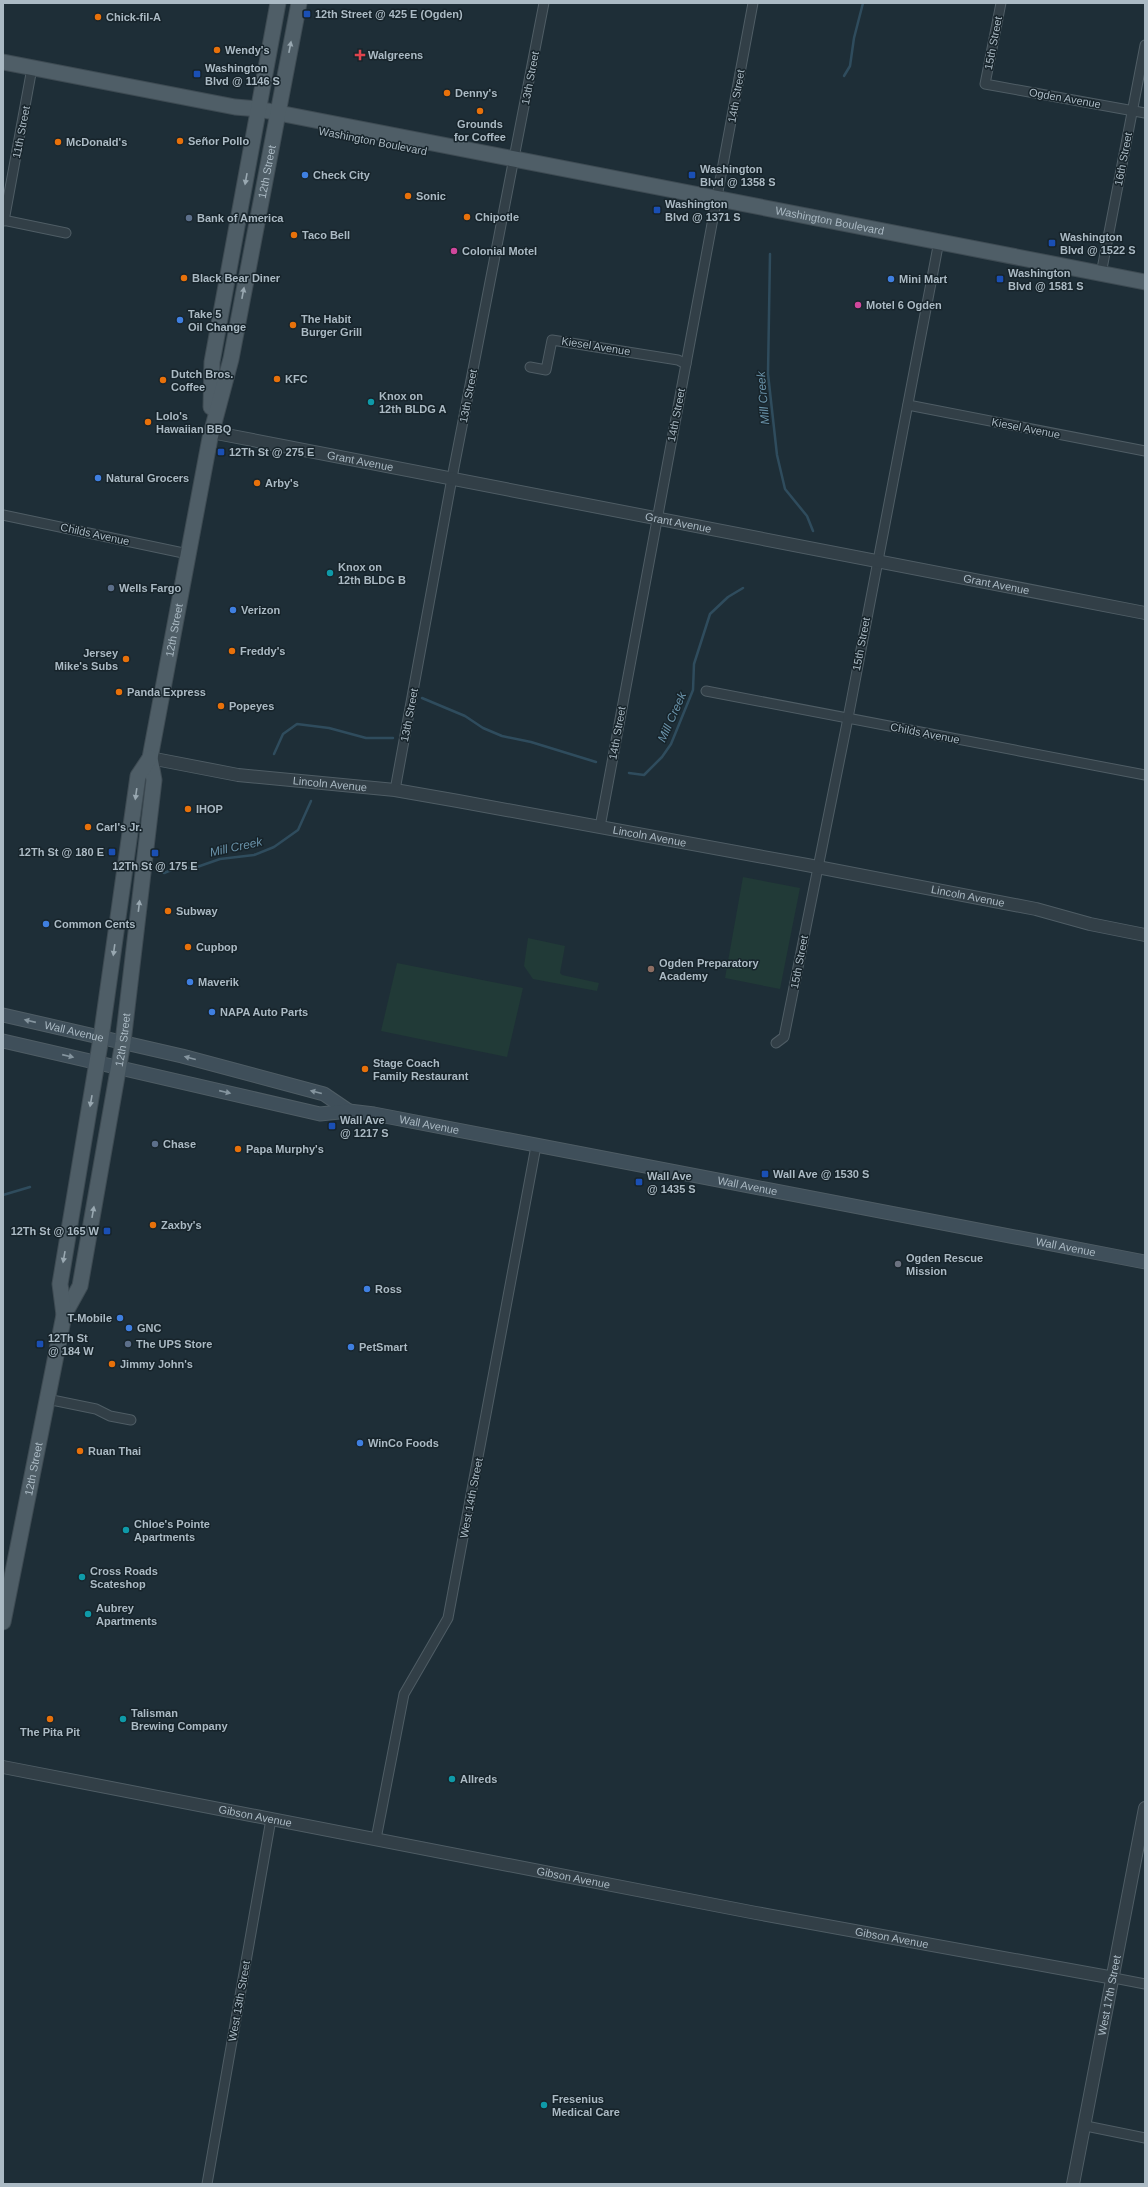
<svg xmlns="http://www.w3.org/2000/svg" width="1148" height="2187" font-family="Helvetica,sans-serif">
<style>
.green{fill:#213a37}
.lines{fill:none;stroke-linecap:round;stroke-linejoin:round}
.stream{stroke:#2f4c5d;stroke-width:2.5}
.minor-casing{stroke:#4f5d65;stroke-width:11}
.tertiary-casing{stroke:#4f5d65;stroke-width:14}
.secondary-casing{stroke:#4f5d65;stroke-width:15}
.primary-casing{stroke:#3e4b53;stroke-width:17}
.minor{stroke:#323f47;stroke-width:9}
.tertiary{stroke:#323f47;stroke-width:12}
.secondary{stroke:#3f4f5a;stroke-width:13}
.primary{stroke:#4f5e67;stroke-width:15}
.oneway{fill:#99a8b1}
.oneway2{fill:#85959f}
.transit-dot{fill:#1a4fb4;stroke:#17242b;stroke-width:1.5}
.food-dot{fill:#e8710a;stroke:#17242b;stroke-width:1.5}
.health-dot{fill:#e0444e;stroke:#17242b;stroke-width:1.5}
.shop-dot{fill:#3f7fe0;stroke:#17242b;stroke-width:1.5}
.service-dot{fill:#5c6f8a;stroke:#17242b;stroke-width:1.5}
.hotel-dot{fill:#d1479c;stroke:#17242b;stroke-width:1.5}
.culture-dot{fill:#0f9aa8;stroke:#17242b;stroke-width:1.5}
.education-dot{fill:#8d6e63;stroke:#17242b;stroke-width:1.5}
.worship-dot{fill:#6b7280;stroke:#17242b;stroke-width:1.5}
.labels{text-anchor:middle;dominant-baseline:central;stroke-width:3;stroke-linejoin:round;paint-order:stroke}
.poi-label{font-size:11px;font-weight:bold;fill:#abbac4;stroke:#17242b;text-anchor:start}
.street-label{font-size:11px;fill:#abbac4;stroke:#17242b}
.water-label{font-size:12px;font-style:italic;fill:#6a93aa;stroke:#17242b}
</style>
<rect width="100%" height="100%" fill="#1e2e37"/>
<g class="green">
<polygon points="743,877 800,888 780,989 725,978"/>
<polygon points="528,938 565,946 560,973 562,975 599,983 597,991 533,979 524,966"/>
<polygon points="397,963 523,988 507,1057 381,1031"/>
</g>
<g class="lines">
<g class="stream">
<polyline points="844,76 850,66 854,38 863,3"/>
<polyline points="770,254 768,374 777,455 785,489 807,516 813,531"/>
<polyline points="422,698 465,716 483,728 502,736 531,742 596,762"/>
<polyline points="274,754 283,734 297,724 329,728 366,738 393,738"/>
<polyline points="629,773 644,775 662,757 671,744 693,690 694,664 710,614 728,597 743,588"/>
<polyline points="164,873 174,869 197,867 220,859 254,855 274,847 298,830 311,801"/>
<polyline points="3,1195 30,1187"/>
</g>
<defs>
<g id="minor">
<polyline points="1001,3 985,84 1145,113"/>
<polyline points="3,220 66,233"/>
<polyline points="4,221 32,68"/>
<polyline points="1101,274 1145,45"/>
<polyline points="530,367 546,370 552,340 678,360 686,364"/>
<polyline points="908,405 1145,451"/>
<polyline points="3,515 188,554"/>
<polyline points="706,691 1145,775"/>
<polyline points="395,790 452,478 544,3"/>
<polyline points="600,827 753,3"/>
<polyline points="776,1043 784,1037 848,718 939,241"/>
<polyline points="47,1399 96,1409 110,1416 131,1420"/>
<polyline points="376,1839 404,1694 448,1618 536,1146"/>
<polyline points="1114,1978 1145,1984"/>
<polyline points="1086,2126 1145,2138"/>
<polyline points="207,2184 271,1819"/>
</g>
<g id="tertiary">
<path id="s1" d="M211 432 1145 613"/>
<path id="s2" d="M150 758 238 775 395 790 458 801 807 865 1036 909 1090 924 1145 935"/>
<path id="s3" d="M3 1767 756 1913 1114 1978"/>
<path id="s4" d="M1073 2184 1145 1808"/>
</g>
<g id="secondary">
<path id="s5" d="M3 1015 182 1056 324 1094 349 1111"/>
<path id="s6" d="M3 1041 320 1114 349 1111 374 1114 1145 1262"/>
</g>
<g id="primary">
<path id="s7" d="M3 62 235 107 258 109 1145 282"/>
<polyline points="211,407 212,362 278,3"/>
<path id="s8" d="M64 1315 80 1286 123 1042 154 780 150 758 210 438 231 359 299 3"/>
<path id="s9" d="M3 1622 64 1315 60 1284 101 1038 138 776 150 758"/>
</g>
</defs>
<use href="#minor" class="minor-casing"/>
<use href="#tertiary" class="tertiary-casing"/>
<use href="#secondary" class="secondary-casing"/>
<use href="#primary" class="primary-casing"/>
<use href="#minor" class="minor"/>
<use href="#tertiary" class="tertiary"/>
<use href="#secondary" class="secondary"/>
<use href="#primary" class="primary"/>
</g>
<defs><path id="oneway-solid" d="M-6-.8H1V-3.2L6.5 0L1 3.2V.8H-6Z"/></defs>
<g class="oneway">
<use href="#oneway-solid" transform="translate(290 47) rotate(-79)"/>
<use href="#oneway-solid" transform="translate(246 179) rotate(100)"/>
<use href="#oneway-solid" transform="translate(243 293) rotate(-79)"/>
<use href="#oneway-solid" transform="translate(136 794) rotate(98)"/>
<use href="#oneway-solid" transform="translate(139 906) rotate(-83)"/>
<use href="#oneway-solid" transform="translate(114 950) rotate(98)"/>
<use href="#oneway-solid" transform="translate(91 1101) rotate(100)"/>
<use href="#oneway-solid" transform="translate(93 1212) rotate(-80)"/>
<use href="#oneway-solid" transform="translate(64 1257) rotate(100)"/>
</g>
<g class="oneway2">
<use href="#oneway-solid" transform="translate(30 1021) rotate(-167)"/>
<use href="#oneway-solid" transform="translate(68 1056) rotate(13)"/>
<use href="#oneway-solid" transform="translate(190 1058) rotate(-165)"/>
<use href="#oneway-solid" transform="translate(225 1092) rotate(13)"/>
<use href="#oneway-solid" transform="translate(316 1092) rotate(-166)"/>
</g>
<g class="transit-dot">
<rect x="303" y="10" width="8" height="8" rx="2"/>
<rect x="193" y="70" width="8" height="8" rx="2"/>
<rect x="688" y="171" width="8" height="8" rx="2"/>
<rect x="653" y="206" width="8" height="8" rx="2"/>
<rect x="1048" y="239" width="8" height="8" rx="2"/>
<rect x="996" y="275" width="8" height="8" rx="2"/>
<rect x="217" y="448" width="8" height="8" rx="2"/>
<rect x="108" y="848" width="8" height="8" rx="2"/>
<rect x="151" y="849" width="8" height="8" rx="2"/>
<rect x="328" y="1122" width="8" height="8" rx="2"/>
<rect x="761" y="1170" width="8" height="8" rx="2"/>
<rect x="635" y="1178" width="8" height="8" rx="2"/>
<rect x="103" y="1227" width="8" height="8" rx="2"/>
<rect x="36" y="1340" width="8" height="8" rx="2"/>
</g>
<g class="food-dot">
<circle cx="98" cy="17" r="4"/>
<circle cx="217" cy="50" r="4"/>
<circle cx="447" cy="93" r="4"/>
<circle cx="480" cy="111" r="4"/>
<circle cx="180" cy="141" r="4"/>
<circle cx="58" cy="142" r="4"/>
<circle cx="408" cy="196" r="4"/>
<circle cx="467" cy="217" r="4"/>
<circle cx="294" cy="235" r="4"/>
<circle cx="184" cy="278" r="4"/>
<circle cx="293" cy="325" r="4"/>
<circle cx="277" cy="379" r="4"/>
<circle cx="163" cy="380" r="4"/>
<circle cx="148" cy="422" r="4"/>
<circle cx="257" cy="483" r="4"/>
<circle cx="232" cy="651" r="4"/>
<circle cx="126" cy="659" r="4"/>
<circle cx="119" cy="692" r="4"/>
<circle cx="221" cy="706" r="4"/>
<circle cx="188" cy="809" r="4"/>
<circle cx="88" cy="827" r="4"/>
<circle cx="168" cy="911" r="4"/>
<circle cx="188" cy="947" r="4"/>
<circle cx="365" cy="1069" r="4"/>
<circle cx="238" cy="1149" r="4"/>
<circle cx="153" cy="1225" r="4"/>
<circle cx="112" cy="1364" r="4"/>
<circle cx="80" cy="1451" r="4"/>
<circle cx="50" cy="1719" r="4"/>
</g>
<path class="health-dot" d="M358 49h4v4h4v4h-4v4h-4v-4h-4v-4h4z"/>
<g class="shop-dot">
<circle cx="305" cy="175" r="4"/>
<circle cx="891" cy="279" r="4"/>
<circle cx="180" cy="320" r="4"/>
<circle cx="98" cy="478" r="4"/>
<circle cx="233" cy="610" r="4"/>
<circle cx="46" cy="924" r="4"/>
<circle cx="190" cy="982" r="4"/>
<circle cx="212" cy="1012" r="4"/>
<circle cx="367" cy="1289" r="4"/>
<circle cx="120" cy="1318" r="4"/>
<circle cx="129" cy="1328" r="4"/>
<circle cx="351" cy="1347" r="4"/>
<circle cx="360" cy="1443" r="4"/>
</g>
<g class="service-dot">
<circle cx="189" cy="218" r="4"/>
<circle cx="111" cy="588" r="4"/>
<circle cx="155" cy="1144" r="4"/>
<circle cx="128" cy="1344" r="4"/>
</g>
<g class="hotel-dot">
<circle cx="454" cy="251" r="4"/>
<circle cx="858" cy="305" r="4"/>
</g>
<g class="culture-dot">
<circle cx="371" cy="402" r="4"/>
<circle cx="330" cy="573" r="4"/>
<circle cx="126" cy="1530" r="4"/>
<circle cx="82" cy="1577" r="4"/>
<circle cx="88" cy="1614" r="4"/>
<circle cx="123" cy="1719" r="4"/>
<circle cx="452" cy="1779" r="4"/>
<circle cx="544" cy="2105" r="4"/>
</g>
<circle class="education-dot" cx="651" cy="969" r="4"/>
<circle class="worship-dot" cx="898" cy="1264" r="4"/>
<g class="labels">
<g class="poi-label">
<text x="315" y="14">12th Street @ 425 E (Ogden)</text>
<text x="106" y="17">Chick-fil-A</text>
<text x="225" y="50">Wendy's</text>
<text x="368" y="55">Walgreens</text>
<text x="205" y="68">Washington<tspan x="205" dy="13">Blvd @ 1146 S</tspan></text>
<text x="455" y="93">Denny's</text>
<text x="480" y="124" text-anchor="middle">Grounds<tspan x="480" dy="13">for Coffee</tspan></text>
<text x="188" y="141">Señor Pollo</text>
<text x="66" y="142">McDonald's</text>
<text x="700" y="169">Washington<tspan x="700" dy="13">Blvd @ 1358 S</tspan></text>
<text x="313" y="175">Check City</text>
<text x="416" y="196">Sonic</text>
<text x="665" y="204">Washington<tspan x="665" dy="13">Blvd @ 1371 S</tspan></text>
<text x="475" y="217">Chipotle</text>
<text x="197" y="218">Bank of America</text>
<text x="302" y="235">Taco Bell</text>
<text x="1060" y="237">Washington<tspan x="1060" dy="13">Blvd @ 1522 S</tspan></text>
<text x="462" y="251">Colonial Motel</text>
<text x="1008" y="273">Washington<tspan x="1008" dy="13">Blvd @ 1581 S</tspan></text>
<text x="192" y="278">Black Bear Diner</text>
<text x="899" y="279">Mini Mart</text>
<text x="866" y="305">Motel 6 Ogden</text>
<text x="188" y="314">Take 5<tspan x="188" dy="13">Oil Change</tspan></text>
<text x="301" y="319">The Habit<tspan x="301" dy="13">Burger Grill</tspan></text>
<text x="171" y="374">Dutch Bros.<tspan x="171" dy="13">Coffee</tspan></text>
<text x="285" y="379">KFC</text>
<text x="379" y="396">Knox on<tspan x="379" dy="13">12th BLDG A</tspan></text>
<text x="156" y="416">Lolo's<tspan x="156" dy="13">Hawaiian BBQ</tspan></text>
<text x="229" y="452">12Th St @ 275 E</text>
<text x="106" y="478">Natural Grocers</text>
<text x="265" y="483">Arby's</text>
<text x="338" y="567">Knox on<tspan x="338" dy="13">12th BLDG B</tspan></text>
<text x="119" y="588">Wells Fargo</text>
<text x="241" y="610">Verizon</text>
<text x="240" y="651">Freddy's</text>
<text x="118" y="653" text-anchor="end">Jersey<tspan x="118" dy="13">Mike's Subs</tspan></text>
<text x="127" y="692">Panda Express</text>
<text x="229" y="706">Popeyes</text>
<text x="196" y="809">IHOP</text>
<text x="96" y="827">Carl's Jr.</text>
<text x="104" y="852" text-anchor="end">12Th St @ 180 E</text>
<text x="155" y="866" text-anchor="middle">12Th St @ 175 E</text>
<text x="176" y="911">Subway</text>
<text x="54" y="924">Common Cents</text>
<text x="196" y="947">Cupbop</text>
<text x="659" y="963">Ogden Preparatory<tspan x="659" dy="13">Academy</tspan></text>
<text x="198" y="982">Maverik</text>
<text x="220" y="1012">NAPA Auto Parts</text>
<text x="373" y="1063">Stage Coach<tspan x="373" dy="13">Family Restaurant</tspan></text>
<text x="340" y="1120">Wall Ave<tspan x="340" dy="13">@ 1217 S</tspan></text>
<text x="163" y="1144">Chase</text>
<text x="246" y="1149">Papa Murphy's</text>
<text x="773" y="1174">Wall Ave @ 1530 S</text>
<text x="647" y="1176">Wall Ave<tspan x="647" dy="13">@ 1435 S</tspan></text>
<text x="161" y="1225">Zaxby's</text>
<text x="99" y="1231" text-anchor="end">12Th St @ 165 W</text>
<text x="906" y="1258">Ogden Rescue<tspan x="906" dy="13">Mission</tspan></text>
<text x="375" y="1289">Ross</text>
<text x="112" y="1318" text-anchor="end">T-Mobile</text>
<text x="137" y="1328">GNC</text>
<text x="48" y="1338">12Th St<tspan x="48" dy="13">@ 184 W</tspan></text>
<text x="136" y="1344">The UPS Store</text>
<text x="359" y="1347">PetSmart</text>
<text x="120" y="1364">Jimmy John's</text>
<text x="368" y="1443">WinCo Foods</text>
<text x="88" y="1451">Ruan Thai</text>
<text x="134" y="1524">Chloe's Pointe<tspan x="134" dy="13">Apartments</tspan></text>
<text x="90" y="1571">Cross Roads<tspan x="90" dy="13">Scateshop</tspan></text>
<text x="96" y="1608">Aubrey<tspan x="96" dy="13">Apartments</tspan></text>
<text x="131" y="1713">Talisman<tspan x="131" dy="13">Brewing Company</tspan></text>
<text x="50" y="1732" text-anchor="middle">The Pita Pit</text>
<text x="460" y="1779">Allreds</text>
<text x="552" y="2099">Fresenius<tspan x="552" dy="13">Medical Care</tspan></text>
</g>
<g class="street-label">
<text transform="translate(993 43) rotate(-79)">15th Street</text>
<text transform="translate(530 78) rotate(-79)">13th Street</text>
<text transform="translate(736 96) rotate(-80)">14th Street</text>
<text transform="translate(1065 98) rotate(10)">Ogden Avenue</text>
<text transform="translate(21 132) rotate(-79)">11th Street</text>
<text transform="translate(373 141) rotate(11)">Washington Boulevard</text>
<text transform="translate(1123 159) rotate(-79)">16th Street</text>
<text stroke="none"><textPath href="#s8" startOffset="1165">12th Street</textPath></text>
<text stroke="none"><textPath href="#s7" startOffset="842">Washington Boulevard</textPath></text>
<text transform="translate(596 346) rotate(9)">Kiesel Avenue</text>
<text transform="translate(468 396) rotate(-79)">13th Street</text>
<text transform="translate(676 415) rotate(-79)">14th Street</text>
<text transform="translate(1026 428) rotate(11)">Kiesel Avenue</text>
<text stroke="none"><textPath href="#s1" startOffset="152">Grant Avenue</textPath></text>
<text stroke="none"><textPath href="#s1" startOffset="476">Grant Avenue</textPath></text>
<text transform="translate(95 534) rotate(12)">Childs Avenue</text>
<text stroke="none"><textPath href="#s1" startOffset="800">Grant Avenue</textPath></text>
<text stroke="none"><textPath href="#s8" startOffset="697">12th Street</textPath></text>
<text transform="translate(861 644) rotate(-79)">15th Street</text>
<text transform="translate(409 715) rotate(-79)">13th Street</text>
<text transform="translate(617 733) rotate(-80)">14th Street</text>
<text transform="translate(925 733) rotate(11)">Childs Avenue</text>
<text stroke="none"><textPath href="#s2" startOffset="182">Lincoln Avenue</textPath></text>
<text stroke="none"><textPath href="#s2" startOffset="506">Lincoln Avenue</textPath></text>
<text stroke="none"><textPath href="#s2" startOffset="830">Lincoln Avenue</textPath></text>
<text transform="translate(799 962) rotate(-79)">15th Street</text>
<text stroke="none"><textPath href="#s5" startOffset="73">Wall Avenue</textPath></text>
<text stroke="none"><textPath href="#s8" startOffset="283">12th Street</textPath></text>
<text stroke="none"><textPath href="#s6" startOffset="436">Wall Avenue</textPath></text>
<text stroke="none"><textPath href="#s6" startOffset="760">Wall Avenue</textPath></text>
<text stroke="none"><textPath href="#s6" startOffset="1084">Wall Avenue</textPath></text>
<text stroke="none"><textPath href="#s9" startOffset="156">12th Street</textPath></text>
<text transform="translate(471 1498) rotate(-79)">West 14th Street</text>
<text stroke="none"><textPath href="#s3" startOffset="257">Gibson Avenue</textPath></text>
<text stroke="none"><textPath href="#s3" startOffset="581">Gibson Avenue</textPath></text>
<text stroke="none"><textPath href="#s3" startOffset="905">Gibson Avenue</textPath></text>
<text stroke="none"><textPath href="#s4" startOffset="192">West 17th Street</textPath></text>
<text transform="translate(239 2001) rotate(-80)">West 13th Street</text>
</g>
<g class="water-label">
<text transform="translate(763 398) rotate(-95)">Mill Creek</text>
<text transform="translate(672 717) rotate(-66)">Mill Creek</text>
<text transform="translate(236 847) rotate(-12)">Mill Creek</text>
</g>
</g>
<rect width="1148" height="2187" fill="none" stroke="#abbac4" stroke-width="8"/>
</svg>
